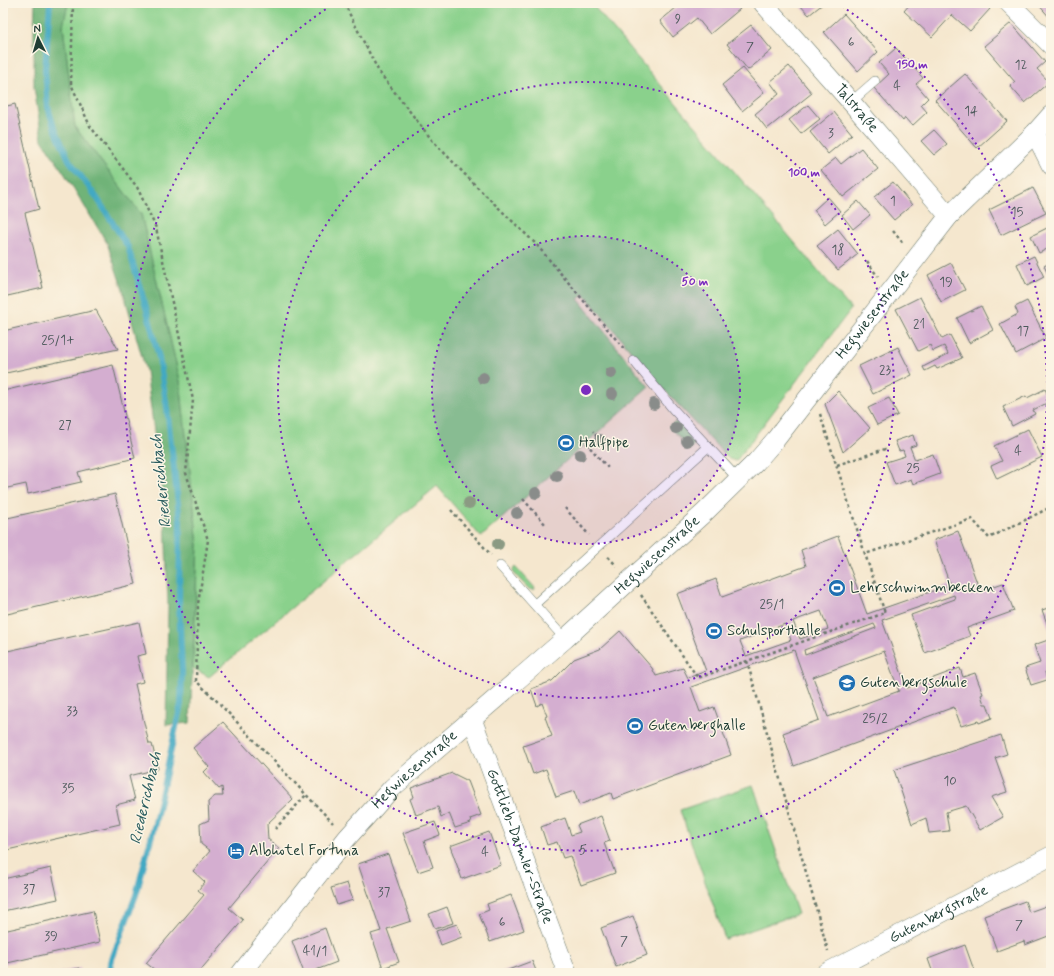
<svg xmlns="http://www.w3.org/2000/svg" width="1054" height="976" font-family="Mynerve,sans-serif">
<style>
.green{fill:#8ad18c;stroke:#548760}
.forest{fill:#6fb378;stroke:#477856}
.lines{fill:none;stroke-linecap:round;stroke-linejoin:round}
.stream{stroke:#43a9c3;stroke-width:6}
.building{fill:#d4aed0;fill-rule:evenodd}
.lane-casing{stroke:#6a786a;stroke-width:10}
.street-casing{stroke:#6a786a;stroke-width:20}
.path{stroke:#6a786a;stroke-width:2.5;stroke-dasharray:3 3;stroke-linecap:butt}
.lane{stroke:#fff;stroke-width:9}
.street{stroke:#fff;stroke-width:19}
.tree{fill:#8b9a83}
.ring{fill:none;stroke:#7b2cbf;stroke-width:2;stroke-dasharray:2 4}
.labels{text-anchor:middle;dominant-baseline:central;stroke-width:3;stroke-linejoin:round;paint-order:stroke}
.number-label{font-size:13px;fill:#4c595b}
.street-label{font-size:15px;fill:#1f3d34;stroke:#fcf5e5}
.poi-label{font-size:15px;fill:#1f3d34;stroke:#fcf5e5;text-anchor:start}
.water-label{font-size:16px;font-style:italic;fill:#2a5d5f;stroke:#fcf5e5}
.centre{fill:#7b2cbf;stroke:#fcf5e5;stroke-width:2}
.ring-label{font-size:12px;text-anchor:middle;font-weight:bold;fill:#7b2cbf;stroke:#fcf5e5;stroke-width:3;stroke-linejoin:round;paint-order:stroke}
</style>
<rect width="100%" height="100%" fill="#fcf5e5"/>
<filter id="ink" filterUnits="userSpaceOnUse"><feTurbulence type="fractalNoise" baseFrequency=".025" numOctaves="2"/><feDisplacementMap in="SourceGraphic" scale="8" xChannelSelector="R" yChannelSelector="G"/><feConvolveMatrix kernelMatrix="1 2 1 2 8 2 1 2 1" color-interpolation-filters="sRGB"/></filter>
<filter id="wash" filterUnits="userSpaceOnUse"><feTurbulence type="fractalNoise" baseFrequency=".012" numOctaves="4" result="noise"/><feDisplacementMap in="SourceGraphic" scale="16" xChannelSelector="R" yChannelSelector="G"/><feGaussianBlur stdDeviation="0.9" result="paint"/><feColorMatrix in="noise" values="0 0 0 0 0 0 0 0 0 0 0 0 0 0 0 0 0 1.4 0 .05"/><feComposite in="paint" operator="in"/></filter>
<g filter="url(#wash)">
<rect width="100%" height="100%" fill="#f5e7ce"/>
<g class="green">
<polygon points="68,3 591,3 851,309 736,461 729,459 657,382 584,294 578,299 649,387 481,537 437,486 209,677 193,668 198,545 180,381 141,214 75,127 63,26"/>
<path d="M676 422 679 423 694 439C695 444 694 446 690 449L669 426Z"/>
<polygon points="516,567 535,588 534,590 529,589 514,573 514,569"/>
<polygon points="753,785 798,914 725,939 680,810"/>
</g>
<polygon class="forest" points="35,3 68,3 63,26 75,127 141,214 180,381 198,545 190,723 166,725 168,606 165,515 146,371 123,290 107,243 66,176 42,140 34,87 34,29"/>
<g class="lines">
<polyline class="stream" points="50,3 45,70 48,107 53,124 69,160 97,198 128,247 148,314 159,358 167,408 180,521 179,602 182,671 181,704 155,823 136,895 112,959 109,973"/>
</g>
<g id="blocks">
<g class="building">
<polygon points="682,3 698,3 699,4 701,3 735,3 740,9 710,34 697,18 673,37 660,21"/>
<polygon points="798,3 824,3 809,15"/>
<polygon points="911,3 984,3 990,9 970,31 952,15 932,37 904,11"/>
<polygon points="1037,3 1051,3 1051,19"/>
<polygon points="844,14 878,52 858,71 824,32"/>
<polygon points="1011,23 1045,62 1037,69 1049,82 1025,103 1010,86 1015,82 984,46"/>
<polygon points="751,25 772,50 748,70 727,44"/>
<polygon points="896,48 923,78 916,84 928,98 921,105 927,112 912,126 905,118 903,121 874,88 889,74 879,63"/>
<polygon points="789,66 812,93 767,129 755,114 779,94 770,82"/>
<polygon points="743,68 764,93 742,111 722,85"/>
<polygon points="965,74 1007,121 977,148 935,100"/>
<polygon points="15,104 39,209 25,213 43,288 3,297 3,107"/>
<polygon points="808,105 820,119 801,134 789,120"/>
<polygon points="834,112 852,134 828,154 810,132"/>
<polygon points="934,130 947,144 934,155 921,141"/>
<polygon points="861,148 878,169 843,197 821,170 836,158 841,164"/>
<polygon points="893,182 912,205 894,220 874,197"/>
<polygon points="1033,188 1046,213 1001,235 989,210"/>
<polygon points="828,197 840,211 825,224 814,210"/>
<polygon points="858,201 870,215 853,229 842,215"/>
<polygon points="1051,226 1051,247 1039,253 1031,236"/>
<polygon points="838,229 858,254 838,270 817,246"/>
<polygon points="1034,256 1044,277 1027,286 1017,264"/>
<polygon points="1051,262 1051,280 1044,266"/>
<polygon points="951,263 965,290 941,302 928,275"/>
<polygon points="920,297 942,339 950,335 962,358 937,369 935,366 925,371 923,367 948,354 944,346 933,351 930,345 918,351 896,309"/>
<polygon points="1027,301 1046,338 1016,354 1000,324 1018,314 1015,307"/>
<polygon points="981,306 993,330 969,343 957,318"/>
<polygon points="96,310 118,349 6,373 3,360 3,331"/>
<polygon points="898,347 912,375 873,394 859,366"/>
<polygon points="113,365 135,458 78,472 81,482 28,494 26,484 3,489 3,391"/>
<polygon points="1045,389 1051,401 1033,410 1035,414 1012,426 1003,407 1026,396 1027,398"/>
<polygon points="838,391 870,428 843,452 825,404"/>
<polygon points="889,398 898,415 877,425 868,408"/>
<polygon points="1028,429 1042,457 997,479 991,466 1002,461 994,446"/>
<polygon points="913,435 916,445 910,447 915,460 933,454 940,474 913,484 911,479 895,485 886,462 905,456 903,450 899,451 895,441"/>
<polygon points="115,494 136,584 3,615 3,519"/>
<path d="M958 531 980 591 1003 583 1014 611 967 628 970 636 925 653 911 615 955 599 954 595 882 620 907 688 960 668 963 677 975 673 983 694 981 695 984 704H987L992 718 979 723 978 721 961 726 954 707 794 766 783 733 819 720 794 650 691 687 700 712 714 707 731 755 613 799 611 793 579 805 574 791 556 797 546 769 533 774 523 746 552 736 545 717 547 716 542 703 537 706 531 689 552 681 574 659 600 649 620 631 652 668 656 676 683 668 688 678 706 671 677 594 716 579 722 597 806 566 801 550 838 536 867 614 950 585 934 540ZM821 611 828 629 800 639 793 621ZM785 624 791 640 746 656 740 641ZM874 624 876 628 805 655 804 650ZM884 651 899 691 828 717 813 677Z"/>
<polygon points="1051,607 1051,634 1042,610"/>
<polygon points="139,622 146,654 137,656 143,682 135,684 149,744 152,744 158,769 129,776 135,800 116,805 120,824 3,851 3,652"/>
<polygon points="1051,639 1051,670 1045,672 1047,680 1031,685 1025,668 1040,663 1034,645"/>
<polygon points="223,722 293,799 267,824 268,839 279,848 229,908 243,920 198,973 159,973 146,963 204,895 198,890 205,882 193,871 210,851 201,844 200,824 209,820 208,802 215,796 223,796 222,787 219,789 204,772 209,767 193,748"/>
<polygon points="1001,735 1007,754 995,758 1007,792 991,797 1003,817 980,830 966,806 946,812 949,831 929,833 926,818 912,824 894,770"/>
<polygon points="452,773 468,781 481,815 470,819 471,823 455,828 449,813 441,817 438,807 416,815 410,799 414,797 411,788"/>
<polygon points="601,816 610,841 604,843 615,873 581,885 570,856 563,858 557,842 547,845 541,827 565,818 571,835 580,832 577,825"/>
<polygon points="435,822 440,835 424,841 433,867 418,872 403,833"/>
<polygon points="489,832 501,865 462,879 450,846"/>
<polygon points="388,854 411,921 387,929 399,962 383,968 371,934 381,931 358,864"/>
<polygon points="51,868 58,899 3,911 3,879"/>
<polygon points="347,883 353,900 337,905 331,888"/>
<polygon points="511,895 524,930 490,942 479,914 489,910 487,904"/>
<polygon points="1025,901 1029,912 1049,905 1051,909 1051,935 1025,945 1024,941 997,951 984,916"/>
<polygon points="447,907 453,923 435,929 429,914"/>
<polygon points="93,911 100,942 3,964 3,931"/>
<polygon points="633,916 647,955 616,967 601,928"/>
<polygon points="457,924 462,937 441,945 436,931"/>
<polygon points="325,928 337,962 308,973 304,973 292,941"/>
<polygon points="965,945 975,973 933,973 928,959"/>
<polygon points="532,961 537,973 500,973"/>
<polygon points="80,968 81,973 60,973 60,972"/>
</g>
</g>
</g>
<g filter="url(#ink)">
<use href="#blocks" fill-opacity="0" stroke="#6a786a" stroke-width="1"/>
<g class="lines">
<defs>
<g id="lane">
<polyline points="851,102 875,81"/>
<polyline points="634,361 673,409 738,479"/>
<polyline points="500,566 565,639"/>
<polyline points="535,604 708,447"/>
</g>
<g id="street">
<path id="s1" d="M763 3 851 102 949 216"/>
<polyline points="1009,3 1051,45"/>
<polyline points="1035,133 1051,165"/>
<path id="s2" d="M472 719 567 973"/>
<path id="s3" d="M241 973 347 838 392 788 565 639 705 512 756 462 776 439 949 216 1035 133 1051 115"/>
<path id="s4" d="M826 973 1051 856"/>
</g>
</defs>
<use href="#lane" class="lane-casing"/>
<use href="#street" class="street-casing"/>
<g class="path">
<polyline points="73,3 71,84 90,126 137,187 156,228 193,400 186,473 208,540 198,604 196,681 215,699 333,823"/>
<polyline points="344,3 379,72 432,140 477,187 536,244 625,350"/>
<polyline points="893,231 903,243"/>
<polyline points="867,261 878,277"/>
<polyline points="820,414 865,554 972,519 989,538 1051,507"/>
<polyline points="586,443 608,468"/>
<polyline points="588,446 594,440 596,435 593,431"/>
<polyline points="837,465 888,448"/>
<polyline points="523,499 546,525"/>
<polyline points="565,508 589,535"/>
<polyline points="451,510 491,555"/>
<polyline points="608,557 617,566"/>
<polyline points="641,595 698,678 885,613 865,554"/>
<polyline points="747,661 828,951"/>
<polyline points="275,829 306,795"/>
</g>
<use href="#lane" class="lane"/>
<use href="#street" class="street"/>
</g>
<g class="tree">
<circle cx="611" cy="373" r="6"/>
<circle cx="483" cy="378" r="6"/>
<circle cx="612" cy="394" r="6"/>
<circle cx="654" cy="404" r="6"/>
<circle cx="676" cy="428" r="6"/>
<circle cx="600" cy="440" r="6"/>
<circle cx="687" cy="441" r="6"/>
<circle cx="580" cy="455" r="6"/>
<circle cx="557" cy="476" r="6"/>
<circle cx="536" cy="493" r="6"/>
<circle cx="469" cy="503" r="6"/>
<circle cx="517" cy="513" r="6"/>
<circle cx="498" cy="544" r="6"/>
</g>
</g>
<circle cx="586" cy="390" r="154" fill="#7b2cbf" fill-opacity=".12"/>
<g class="ring">
<circle cx="586" cy="390" r="154"/>
<circle cx="586" cy="390" r="308"/>
<path d="M837 3A461 461 0 1 1 335 3"/>
</g>
<defs>
<symbol id="stadium-disc" viewBox="-11 -11 22 22"><circle r="9.5" fill="#1f6fb2" stroke="#fcf5e5"/><path d="M0-5a6.5 5 0 1 0 0 10a6.5 5 0 1 0 0-10ZM-3.5-1.8h7v3.6h-7Z" fill="#fff"/></symbol>
<symbol id="school-disc" viewBox="-11 -11 22 22"><circle r="9.5" fill="#1f6fb2" stroke="#fcf5e5"/><path d="M0-5L7-2L0 1L-7-2ZM-4 1L0 2.5L4 1V4Q0 6-4 4Z" fill="#fff"/></symbol>
<symbol id="hotel-disc" viewBox="-11 -11 22 22"><circle r="9.5" fill="#1f6fb2" stroke="#fcf5e5"/><path d="M-6-4.5h1.5V1H6V5H4.5V3h-9V5H-6ZM-4 0a1.8 1.8 0 1 1 3.6 0ZM.5 0V-2.5h3Q6-2.5 6 0Z" fill="#fff"/></symbol>
</defs>
<g fill-rule="evenodd">
<use href="#stadium-disc" x="556" y="433" width="20" height="20"/>
<use href="#stadium-disc" x="827" y="578" width="20" height="20"/>
<use href="#stadium-disc" x="704" y="621" width="20" height="20"/>
<use href="#school-disc" x="837" y="673" width="20" height="20"/>
<use href="#stadium-disc" x="625" y="716" width="20" height="20"/>
<use href="#hotel-disc" x="226" y="841" width="20" height="20"/>
</g>
<g class="labels">
<g class="number-label">
<text x="678" y="19">9</text>
<text x="851" y="42">6</text>
<text x="750" y="47">7</text>
<text x="1021" y="65">12</text>
<text x="897" y="86">4</text>
<text x="971" y="111">14</text>
<text x="831" y="133">3</text>
<text x="893" y="201">1</text>
<text x="1017" y="212">15</text>
<text x="838" y="250">18</text>
<text x="946" y="282">19</text>
<text x="919" y="324">21</text>
<text x="1023" y="331">17</text>
<text x="58" y="340">25/1+</text>
<text x="885" y="370">23</text>
<text x="65" y="425">27</text>
<text x="1018" y="451">4</text>
<text x="913" y="468">25</text>
<text x="772" y="604">25/1</text>
<text x="72" y="711">33</text>
<text x="875" y="718">25/2</text>
<text x="950" y="781">10</text>
<text x="68" y="788">35</text>
<text x="583" y="850">5</text>
<text x="485" y="852">4</text>
<text x="29" y="889">37</text>
<text x="384" y="892">37</text>
<text x="502" y="922">6</text>
<text x="1019" y="925">7</text>
<text x="51" y="936">39</text>
<text x="624" y="941">7</text>
<text x="315" y="951">41/1</text>
</g>
<g class="street-label">
<text stroke="none"><textPath href="#s1" startOffset="141">Talstraße</textPath></text>
<text stroke="none"><textPath href="#s3" startOffset="916">Hegwiesenstraße</textPath></text>
<text stroke="none"><textPath href="#s3" startOffset="592">Hegwiesenstraße</textPath></text>
<text stroke="none"><textPath href="#s3" startOffset="268">Hegwiesenstraße</textPath></text>
<text stroke="none"><textPath href="#s2" startOffset="136">Gottlieb-Daimler-Straße</textPath></text>
<text stroke="none"><textPath href="#s4" startOffset="127">Gutenbergstraße</textPath></text>
</g>
<g class="poi-label">
<text x="579" y="443">Halfpipe</text>
<text x="850" y="588">Lehrschwimmbecken</text>
<text x="727" y="631">Schulsporthalle</text>
<text x="860" y="683">Gutenbergschule</text>
<text x="648" y="726">Gutenberghalle</text>
<text x="249" y="851">Albhotel Fortuna</text>
</g>
<g class="water-label">
<text transform="translate(161 481) rotate(-96)">Riederichbach</text>
<text transform="translate(146 798) rotate(-77)">Riederichbach</text>
</g>
</g>
<circle cx="586" cy="390" r="6" class="centre"/>
<g class="ring-label">
<text x="912" y="68">150 m</text>
<text x="804" y="176">100 m</text>
<text x="695" y="285">50 m</text>
</g>
<rect width="1054" height="976" fill="none" stroke="#fcf5e5" stroke-width="16"/>
<g transform="translate(38 38) rotate(355)" stroke="#fcf5e5" stroke-width="3" paint-order="stroke">
<path d="M0-3L7 15L0 10L-7 15Z" fill="#1f3d34"/>
<text y="-6" font-size="11" font-weight="bold" text-anchor="middle" fill="#1f3d34">N</text>
</g>
</svg>
